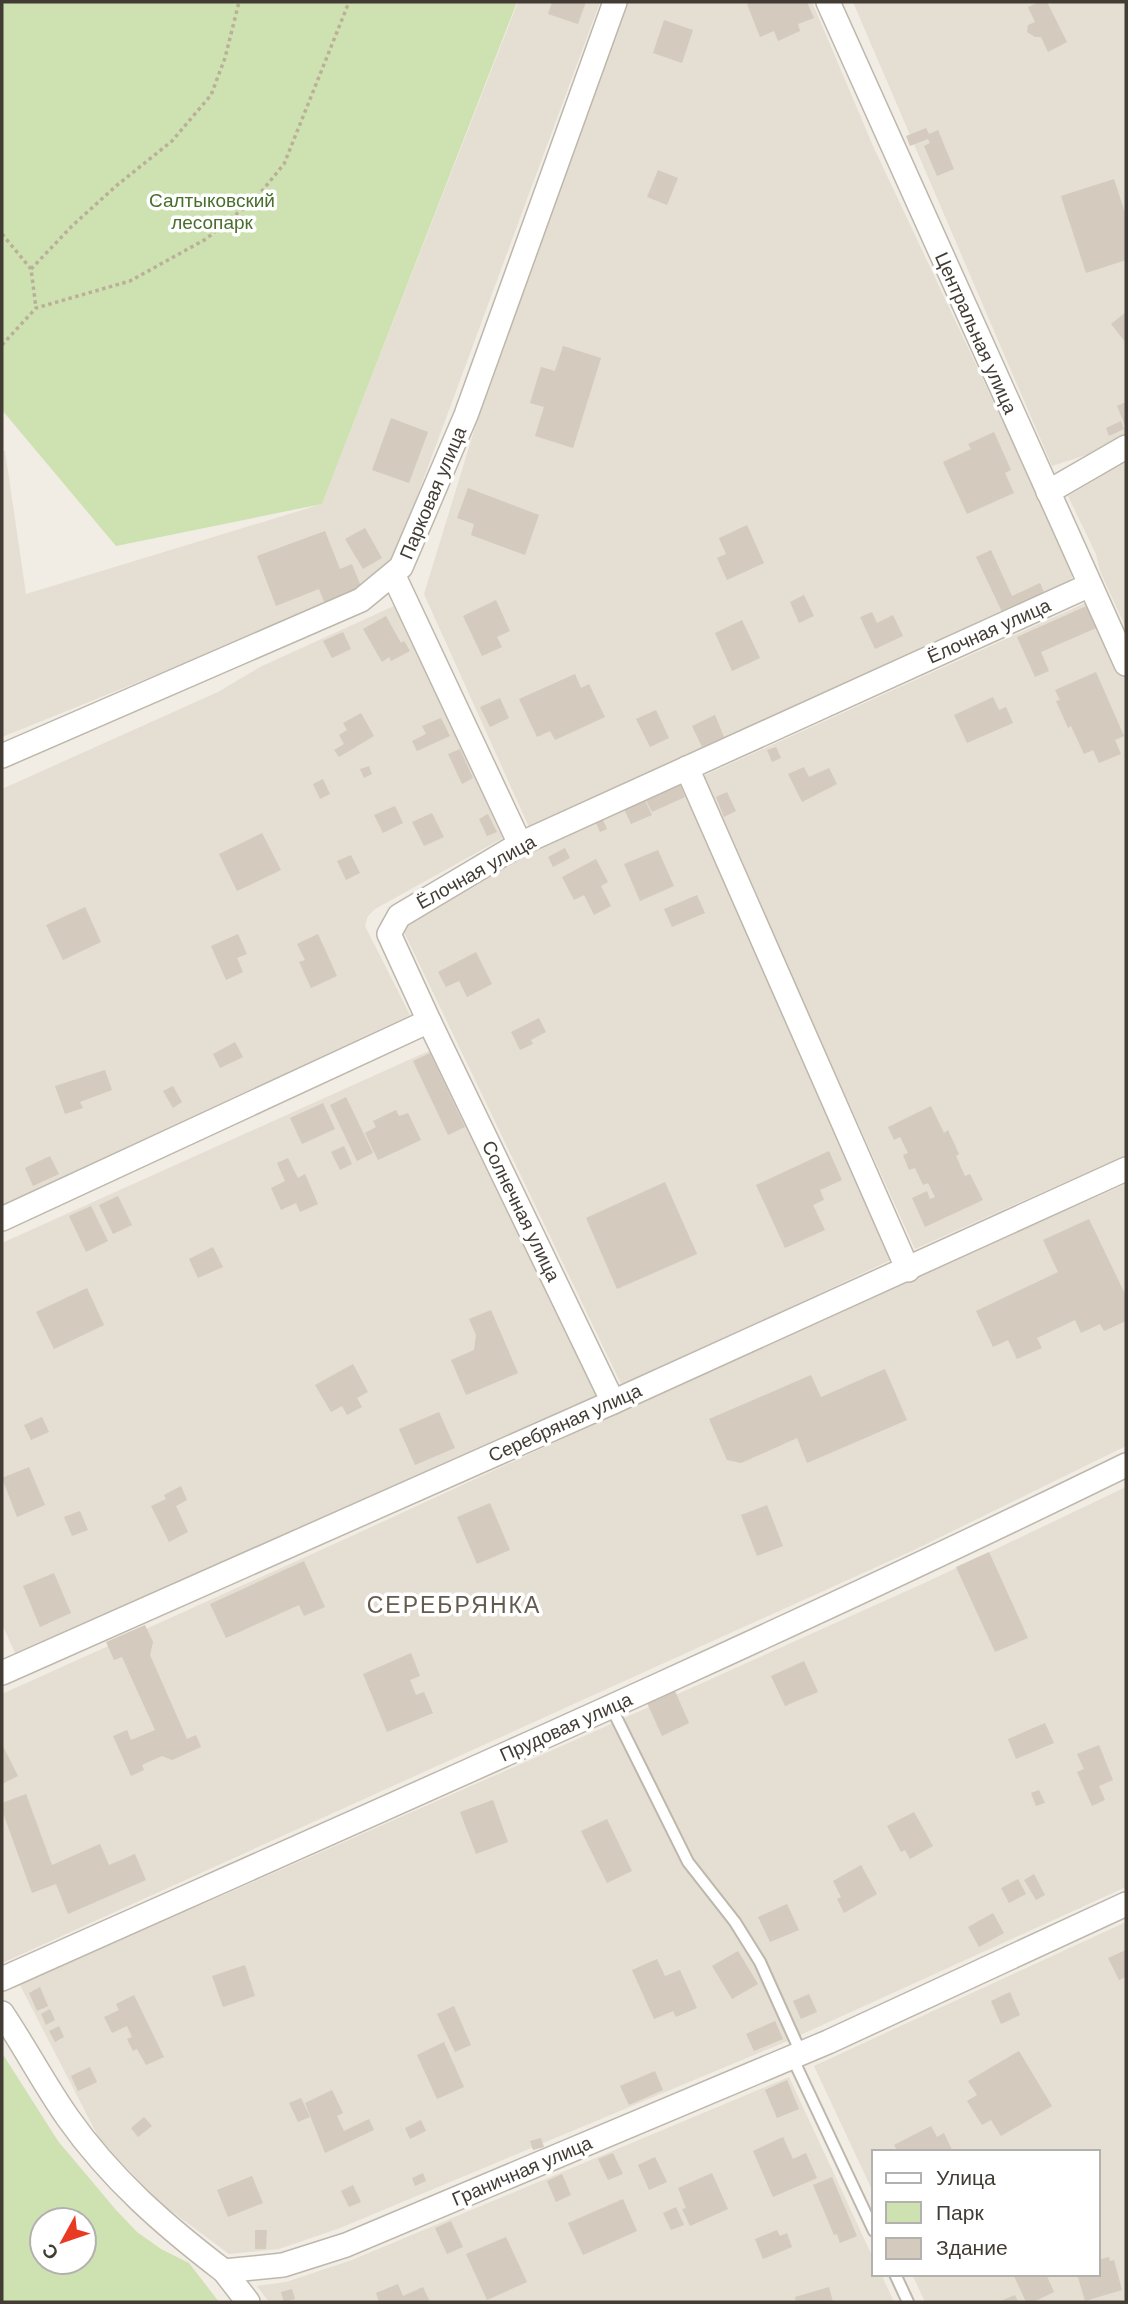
<svg xmlns="http://www.w3.org/2000/svg" width="1128" height="2304" font-family="'DM Sans',sans-serif">
<style>
.residential{fill:#e4ded3}
.green{fill:#cde2b0;fill-rule:evenodd}
.building{fill:#d4cabe}
.lines{fill:none;stroke-linecap:round;stroke-linejoin:round}
.lane-casing{stroke:#beb7ab;stroke-width:14}
.street-casing{stroke:#beb7ab;stroke-width:26}
.path{stroke:#bcaf9a;stroke-width:3.5;stroke-dasharray:3.5 3.5;stroke-linecap:butt}
.lane{stroke:#fff;stroke-width:10}
.street{stroke:#fff;stroke-width:23}
.labels{text-anchor:middle;dominant-baseline:central;stroke-width:7;stroke-linejoin:round;paint-order:stroke}
.park-label{font-size:19px;fill:#486f2d;stroke:#fff}
.street-label{font-size:19px;fill:#423c35;stroke:#fff}
.quarter-label{font-size:23px;letter-spacing:2px;fill:#645a4d;stroke:#fff}
</style>
<rect width="100%" height="100%" fill="#f1ece4"/>
<g class="residential">
<polygon points="518,2 600,2 392,564 359,593 2,737 2,451 5,451 26,594 322,504"/>
<polygon points="627,2 812,2 873,146 1074,573 1069,583 529,827 424,594 478,418"/>
<polygon points="853,2 1126,2 1126,433 1086,455 1052,466"/>
<polygon points="1126,462 1126,628 1100,571 1096,554 1068,496"/>
<polygon points="1092,600 1126,677 1126,1155 915,1249 701,777"/>
<polygon points="394,606 503,838 375,909 368,916 365,926 410,1015 2,1205 2,789 218,692 260,667"/>
<polygon points="682,782 895,1258 622,1386 402,928 537,849"/>
<polygon points="431,1050 597,1395 16,1655 2,1624 2,1243"/>
<polygon points="1126,1184 1126,1446 916,1549 2,1963 2,1694 354,1535 866,1299"/>
<polygon points="1126,1487 1126,1887 785,2042 340,2228 279,2249 229,2254 162,2204 101,2142 20,1985 591,1733 931,1580"/>
<polygon points="1126,1922 1126,2302 925,2302 912,2274 1098,2274 1098,2152 874,2152 874,2194 814,2066"/>
<polygon points="789,2077 874,2260 874,2274 881,2274 894,2302 269,2302 257,2286 286,2282 352,2260"/>
</g>
<g class="green">
<polygon points="2,2 517,2 322,504 116,546 2,410"/>
<path d="M2 2053 58 2141 116 2210 137 2232 161 2249 189 2263 219 2302H2ZM42 2220H84V2262H42Z"/>
</g>
<g class="building">
<polygon points="552,2 586,2 578,24 548,14"/>
<polygon points="751,2 807,2 814,18 798,24 800,31 778,41 774,31 760,37 747,4"/>
<polygon points="1039,2 1047,2 1067,42 1048,52 1041,37 1035,37 1027,32 1028,25 1035,22 1028,7"/>
<polygon points="664,20 693,30 682,63 653,53"/>
<polygon points="926,128 929,134 938,130 954,169 937,176 924,146 930,143 928,139 910,146 906,136"/>
<polygon points="658,170 678,178 667,205 647,197"/>
<polygon points="1114,179 1126,216 1126,260 1086,273 1061,196"/>
<polygon points="1126,312 1126,343 1111,324"/>
<polygon points="563,346 601,358 573,448 535,436 544,407 530,403 541,367 555,371"/>
<polygon points="1126,402 1126,428 1117,406"/>
<polygon points="391,418 428,432 409,483 372,470"/>
<polygon points="1121,421 1124,429 1109,436 1106,428"/>
<polygon points="994,432 1011,470 1005,473 1014,493 967,514 943,462 971,449 968,444"/>
<polygon points="468,488 539,515 525,555 471,535 474,524 457,518"/>
<polygon points="747,525 764,563 727,580 717,558 726,554 719,538"/>
<polygon points="365,528 382,558 363,569 345,539"/>
<polygon points="325,531 340,569 352,564 362,589 325,604 319,589 276,606 257,556"/>
<polygon points="991,550 1012,596 1040,583 1044,592 1002,612 976,557"/>
<polygon points="804,595 814,616 799,623 790,602"/>
<polygon points="496,600 510,631 497,637 502,647 482,656 463,616"/>
<polygon points="1091,604 1101,626 1041,652 1049,671 1035,677 1017,637"/>
<polygon points="872,612 877,623 893,615 903,636 875,649 860,617"/>
<polygon points="386,616 401,643 404,641 410,651 391,661 389,657 382,662 363,629"/>
<polygon points="742,620 760,658 732,671 715,633"/>
<polygon points="343,632 351,649 332,658 323,641"/>
<polygon points="1096,672 1124,736 1115,740 1121,754 1099,763 1093,750 1084,754 1071,726 1068,728 1056,701 1060,700 1055,690"/>
<polygon points="575,674 581,688 589,684 605,717 555,740 550,731 537,737 519,699"/>
<polygon points="993,697 999,710 1006,707 1013,723 967,743 954,715"/>
<polygon points="500,698 509,718 490,727 480,707"/>
<polygon points="656,710 669,738 650,747 636,719"/>
<polygon points="361,713 374,736 339,757 334,750 344,744 339,735 347,730 343,723"/>
<polygon points="715,715 724,737 702,747 692,726"/>
<polygon points="441,718 450,736 417,751 412,741 426,734 422,726"/>
<polygon points="776,747 781,758 772,762 767,750"/>
<polygon points="460,749 473,778 462,784 448,754"/>
<polygon points="369,766 372,774 364,778 360,769"/>
<polygon points="804,767 809,777 829,768 837,784 802,802 788,774"/>
<polygon points="323,779 330,794 320,799 313,784"/>
<polygon points="680,785 685,797 652,812 646,800"/>
<polygon points="727,792 736,811 724,817 716,797"/>
<polygon points="645,800 652,815 631,824 624,809"/>
<polygon points="395,806 403,823 383,833 374,815"/>
<polygon points="432,813 444,837 424,846 412,822"/>
<polygon points="488,814 497,832 487,836 479,819"/>
<polygon points="603,820 607,829 600,832 596,823"/>
<polygon points="262,833 281,870 237,891 219,854"/>
<polygon points="565,848 570,858 553,867 548,857"/>
<polygon points="658,850 674,886 640,901 624,864"/>
<polygon points="351,855 360,873 346,880 337,861"/>
<polygon points="596,859 608,882 601,886 611,906 594,915 584,895 574,900 562,877"/>
<polygon points="697,895 705,913 672,927 664,909"/>
<polygon points="85,907 101,942 63,960 46,925"/>
<polygon points="238,934 247,954 237,958 243,972 226,980 211,946"/>
<polygon points="318,934 337,976 311,988 299,962 305,960 297,944"/>
<polygon points="476,952 492,984 467,997 459,981 446,987 438,972"/>
<polygon points="539,1018 546,1032 531,1040 533,1044 520,1050 511,1032"/>
<polygon points="235,1042 243,1057 220,1068 213,1054"/>
<polygon points="430,1053 465,1127 448,1135 413,1061"/>
<polygon points="105,1070 112,1090 80,1102 83,1108 65,1114 55,1086"/>
<polygon points="173,1086 182,1102 173,1108 163,1091"/>
<polygon points="346,1097 373,1153 357,1161 330,1105"/>
<polygon points="323,1103 335,1129 302,1144 290,1118"/>
<polygon points="931,1106 944,1133 948,1130 959,1154 956,1156 965,1176 970,1174 983,1200 925,1227 912,1198 927,1191 930,1199 935,1197 928,1183 923,1185 915,1168 909,1170 903,1155 908,1153 900,1137 894,1140 888,1127"/>
<polygon points="396,1110 399,1116 408,1113 421,1140 378,1160 365,1133 376,1127 373,1121"/>
<polygon points="344,1146 352,1164 340,1170 331,1152"/>
<polygon points="829,1151 842,1180 820,1190 824,1200 813,1205 825,1230 785,1248 756,1185"/>
<polygon points="50,1156 59,1174 33,1186 25,1168"/>
<polygon points="288,1158 298,1178 305,1174 318,1204 300,1212 296,1203 281,1210 271,1188 285,1181 277,1163"/>
<polygon points="665,1182 697,1254 617,1289 586,1218"/>
<polygon points="118,1196 132,1225 113,1234 99,1205"/>
<polygon points="91,1206 108,1241 86,1252 69,1216"/>
<polygon points="1089,1219 1126,1296 1126,1321 1104,1331 1100,1324 1081,1333 1075,1320 1037,1338 1042,1348 1017,1359 1008,1340 993,1347 976,1311 1058,1272 1043,1240"/>
<polygon points="213,1247 223,1267 198,1278 189,1259"/>
<polygon points="87,1288 104,1325 54,1349 36,1312"/>
<polygon points="491,1310 518,1373 466,1395 451,1360 474,1350 476,1335 469,1319"/>
<polygon points="353,1364 368,1392 357,1398 362,1407 347,1415 342,1406 331,1412 315,1385"/>
<polygon points="885,1369 907,1420 807,1463 797,1438 741,1463 727,1460 709,1419 811,1375 821,1397"/>
<polygon points="439,1412 455,1448 415,1465 399,1429"/>
<polygon points="42,1417 49,1432 31,1440 24,1425"/>
<polygon points="29,1467 45,1505 17,1517 2,1478"/>
<polygon points="181,1486 187,1500 176,1506 188,1532 169,1542 151,1506 166,1499 164,1495"/>
<polygon points="490,1503 510,1550 477,1564 457,1517"/>
<polygon points="767,1505 783,1546 757,1556 741,1515"/>
<polygon points="80,1511 88,1530 72,1536 64,1517"/>
<polygon points="989,1552 1028,1638 995,1652 956,1567"/>
<polygon points="304,1561 325,1607 304,1616 299,1605 226,1638 210,1604"/>
<polygon points="54,1573 71,1613 40,1627 23,1586"/>
<polygon points="145,1625 153,1642 150,1655 187,1739 196,1735 201,1747 172,1760 162,1756 142,1765 144,1770 131,1776 113,1736 127,1730 131,1740 155,1730 122,1657 114,1660 106,1642"/>
<polygon points="411,1653 420,1676 410,1680 416,1695 424,1692 433,1713 387,1732 363,1674"/>
<polygon points="804,1661 818,1692 785,1706 771,1676"/>
<polygon points="675,1691 689,1723 662,1736 647,1703"/>
<polygon points="1045,1723 1054,1743 1016,1759 1008,1739"/>
<polygon points="2,1744 18,1776 2,1784"/>
<polygon points="1099,1745 1113,1780 1099,1786 1105,1800 1092,1806 1077,1772 1084,1769 1077,1754"/>
<polygon points="1039,1790 1045,1803 1036,1806 1031,1793"/>
<polygon points="26,1794 52,1865 100,1844 109,1865 135,1854 146,1880 68,1914 56,1884 32,1893 2,1810 2,1803"/>
<polygon points="493,1800 508,1842 476,1854 460,1812"/>
<polygon points="914,1812 933,1846 910,1859 905,1850 901,1852 887,1826"/>
<polygon points="607,1819 632,1871 607,1883 581,1831"/>
<polygon points="861,1865 877,1894 844,1913 837,1899 841,1897 833,1881"/>
<polygon points="1034,1874 1045,1895 1036,1900 1024,1880"/>
<polygon points="1018,1879 1026,1894 1009,1903 1001,1888"/>
<polygon points="787,1904 799,1930 770,1942 758,1917"/>
<polygon points="993,1913 1004,1933 979,1947 968,1927"/>
<polygon points="1126,1950 1126,1977 1119,1980 1108,1958"/>
<polygon points="738,1951 758,1984 732,1999 712,1966"/>
<polygon points="657,1959 665,1976 680,1970 697,2008 676,2017 673,2011 654,2019 632,1970"/>
<polygon points="245,1965 255,1996 223,2007 212,1976"/>
<polygon points="40,1987 48,2006 37,2011 29,1993"/>
<polygon points="1010,1992 1020,2015 1001,2024 991,2001"/>
<polygon points="809,1994 817,2012 801,2019 793,2001"/>
<polygon points="134,1995 164,2057 146,2065 137,2049 133,2051 127,2039 132,2037 127,2026 112,2033 104,2017 119,2010 116,2004"/>
<polygon points="454,2006 471,2045 455,2052 437,2014"/>
<polygon points="50,2009 55,2020 46,2025 41,2014"/>
<polygon points="775,2021 783,2039 754,2051 746,2034"/>
<polygon points="59,2026 64,2037 55,2042 49,2031"/>
<polygon points="444,2042 464,2087 437,2099 417,2055"/>
<polygon points="1019,2051 1052,2106 1001,2136 991,2120 982,2125 967,2101 977,2095 968,2081"/>
<polygon points="90,2067 97,2082 78,2091 71,2076"/>
<polygon points="655,2071 663,2090 629,2105 620,2086"/>
<polygon points="787,2080 799,2109 777,2118 765,2090"/>
<polygon points="332,2090 343,2113 337,2116 344,2131 369,2119 374,2130 325,2153 305,2103"/>
<polygon points="301,2098 310,2117 298,2122 289,2103"/>
<polygon points="144,2117 152,2126 138,2137 131,2128"/>
<polygon points="421,2120 426,2131 410,2139 405,2128"/>
<polygon points="931,2126 937,2137 944,2133 953,2152 898,2152 894,2145"/>
<polygon points="783,2137 793,2159 806,2153 817,2178 773,2197 753,2151"/>
<polygon points="541,2138 544,2147 533,2150 530,2141"/>
<polygon points="613,2153 623,2174 608,2180 598,2159"/>
<polygon points="655,2157 667,2182 649,2190 638,2165"/>
<polygon points="423,2173 426,2181 415,2186 412,2178"/>
<polygon points="712,2173 728,2209 690,2226 682,2209 686,2208 678,2188"/>
<polygon points="562,2174 571,2195 556,2202 547,2181"/>
<polygon points="252,2176 263,2203 228,2217 217,2190"/>
<polygon points="832,2177 857,2236 840,2243 837,2234 834,2235 813,2185"/>
<polygon points="353,2185 361,2202 349,2207 341,2191"/>
<polygon points="623,2199 637,2231 583,2255 568,2223"/>
<polygon points="676,2207 684,2225 671,2230 663,2213"/>
<polygon points="451,2221 463,2247 447,2254 435,2228"/>
<polygon points="255,2230 267,2230 266,2249 255,2249"/>
<polygon points="777,2230 780,2236 787,2233 792,2247 763,2259 755,2239"/>
<polygon points="506,2237 527,2282 487,2300 466,2254"/>
<polygon points="1109,2257 1110,2261 1114,2260 1122,2290 1085,2301 1077,2274 1098,2274 1098,2260"/>
<polygon points="1013,2274 1046,2274 1054,2292 1033,2302 1026,2302"/>
<polygon points="398,2284 403,2296 423,2287 430,2302 379,2302 376,2293"/>
<polygon points="829,2287 833,2302 796,2302 795,2297"/>
<polygon points="292,2289 295,2299 284,2302 281,2292"/>
<polygon points="1015,2295 1018,2302 998,2302"/>
</g>
<g class="lines">
<defs>
<g id="lane">
<polyline points="611,1707 688,1862 735,1922 760,1962 801,2053"/>
<polyline points="792,2057 874,2231"/>
<polyline points="895,2274 908,2302"/>
</g>
<g id="street">
<polyline points="828,2 1126,664"/>
<polyline points="1048,492 1126,447"/>
<polyline points="393,574 520,844"/>
<polyline points="2,756 361,600 401,567 466,415 615,2"/>
<polyline points="687,768 908,1270"/>
<polyline points="429,1021 613,1402"/>
<polyline points="2,1219 429,1021 389,934 399,916 520,844 1090,585"/>
<polyline points="2,1673 613,1402 1126,1169"/>
<path d="M2 1979C378 1811 756 1646 1126 1465"/>
<path d="M2 2013C25 2047 44 2084 68 2118 111 2179 165 2226 224 2271L283 2265 346 2245 828 2042 1126 1904"/>
<polyline points="224,2271 248,2302"/>
</g>
</defs>
<use href="#lane" class="lane-casing"/>
<use href="#street" class="street-casing"/>
<g class="path">
<polyline points="2,234 31,269 36,308"/>
<polyline points="31,269 72,226 116,186 172,141 211,95 225,58 239,2"/>
<polyline points="2,345 36,308 130,281 206,239 257,197 284,164 349,2"/>
</g>
<use href="#lane" class="lane"/>
<use href="#street" class="street"/>
</g>
<g class="labels">
<g class="park-label">
<text x="212" y="200">Салтыковский<tspan x="212" dy="22">лесопарк</tspan></text>
</g>
<g class="street-label">
<text transform="translate(976 333) rotate(66)">Центральная улица</text>
<text transform="translate(433 493) rotate(-67)">Парковая улица</text>
<text transform="translate(989 631) rotate(-24)">Ёлочная улица</text>
<text transform="translate(476 872) rotate(-29)">Ёлочная улица</text>
<text transform="translate(521 1211) rotate(64)">Солнечная улица</text>
<text transform="translate(565 1423) rotate(-24)">Серебряная улица</text>
<text transform="translate(566 1727) rotate(-24)">Прудовая улица</text>
<text transform="translate(522 2171) rotate(-23)">Граничная улица</text>
</g>
<g class="quarter-label">
<text x="454" y="1605">СЕРЕБРЯНКА</text>
</g>
</g>
<rect width="1128" height="2304" fill="none" stroke="#423c35" stroke-width="7"/>
<rect x="872" y="2150" width="228" height="126" fill="#ffffff" stroke="#b3b1ae" stroke-width="2"/>
<rect x="886" y="2173" width="35" height="10" fill="#ffffff" stroke="#b3b1ae" stroke-width="2"/>
<text x="936" y="2185" font-size="21" fill="#423c35">Улица</text>
<rect x="886" y="2202" width="35" height="21" fill="#cde2b0" stroke="#b3b1ae" stroke-width="2"/>
<text x="936" y="2220" font-size="21" fill="#423c35">Парк</text>
<rect x="886" y="2238" width="35" height="21" fill="#d4cabe" stroke="#b3b1ae" stroke-width="2"/>
<text x="936" y="2255" font-size="21" fill="#423c35">Здание</text>
<g transform="translate(63 2241) rotate(230)"><circle r="33" fill="#ffffff" stroke="#b3b1ae" stroke-width="2"/>
<path d="M0-5L12 26L0 18L-12 26Z" fill="#e93a23"/>
<text y="-10" font-size="19" font-weight="bold" text-anchor="middle" fill="#423c35">С</text>
</g>
</svg>
